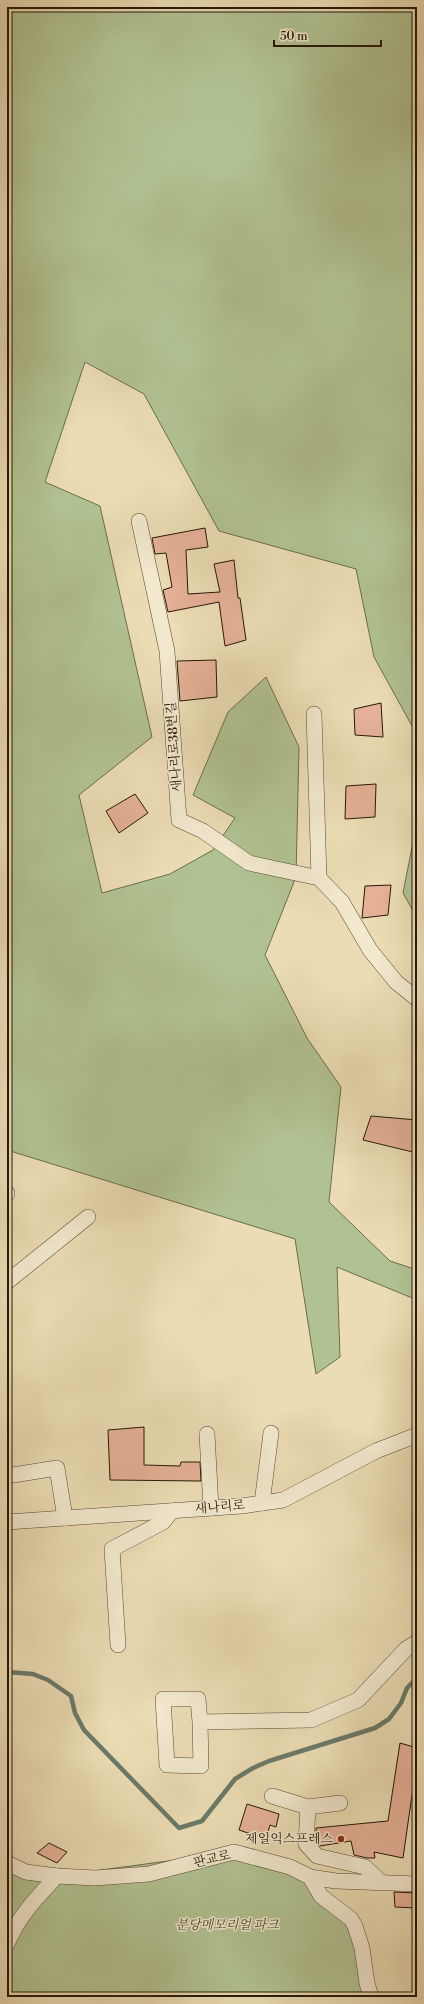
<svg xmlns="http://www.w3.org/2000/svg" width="424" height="2004" font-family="'Libre Bodoni','Noto Serif KR',serif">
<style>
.green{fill:#b1c292;stroke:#6b6d4d}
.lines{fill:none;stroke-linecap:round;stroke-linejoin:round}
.stream{stroke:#6a7a6a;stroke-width:4.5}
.building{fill:#e5b197;stroke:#251808}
.minor-casing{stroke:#564933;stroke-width:16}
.minor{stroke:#f2e8ce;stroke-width:15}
.poi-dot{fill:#8f2418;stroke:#f2e8ce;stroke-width:1.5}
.labels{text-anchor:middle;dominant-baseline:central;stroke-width:3;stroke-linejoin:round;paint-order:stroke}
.street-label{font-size:13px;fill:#251808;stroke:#f2e8ce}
.poi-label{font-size:13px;fill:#251808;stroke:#f2e8ce;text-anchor:end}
.park-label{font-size:13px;font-style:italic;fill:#4f4b31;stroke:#f2e8ce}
</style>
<rect width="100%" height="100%" fill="#ebdcb4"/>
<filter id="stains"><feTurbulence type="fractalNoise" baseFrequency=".005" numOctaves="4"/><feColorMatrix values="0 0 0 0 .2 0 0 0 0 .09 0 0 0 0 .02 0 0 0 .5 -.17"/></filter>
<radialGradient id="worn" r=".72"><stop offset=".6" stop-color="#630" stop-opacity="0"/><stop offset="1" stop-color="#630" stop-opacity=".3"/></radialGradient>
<g class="green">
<polygon points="7,7 417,7 417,735 374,657 356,569 219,531 144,394 85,362 45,482 100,506 152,737 79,795 102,893 170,874 213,850 235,818 193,795 228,712 266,677 299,747 296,877 265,955 307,1038 341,1087 329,1202 390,1261 417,1270 417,1300 337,1267 340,1357 316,1374 295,1239 7,1150"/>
<polygon points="417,822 417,918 403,893"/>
<polygon points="234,1852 310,1877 355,1926 372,1997 7,1997 7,1863 57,1876"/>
</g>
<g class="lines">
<polyline class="stream" points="7,1672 33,1674 48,1680 71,1696 75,1713 84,1730 179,1828 202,1821 235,1779 253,1768 269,1761 375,1728 389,1719 401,1703 407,1688 417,1678"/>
</g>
<g class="building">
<polygon points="205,528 208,547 186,550 188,594 220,592 214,564 234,560 238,598 240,598 246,640 225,646 219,602 168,612 163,590 172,587 166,553 155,554 152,538"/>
<polygon points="216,660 217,697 180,701 177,661"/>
<polygon points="381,703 383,737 355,735 354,709"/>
<polygon points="376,784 375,817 345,819 346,786"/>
<polygon points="135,794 148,813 119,833 106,811"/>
<polygon points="391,885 388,915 362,918 365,886"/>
<polygon points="371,1116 417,1120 417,1153 363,1140"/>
<polygon points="144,1427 144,1465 180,1466 181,1462 200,1462 201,1481 110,1480 108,1430"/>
<polygon points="400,1743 417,1748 417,1760 403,1858 374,1852 375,1858 367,1858 354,1855 351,1841 320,1846 317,1843 316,1828 388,1821"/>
<polygon points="247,1804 279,1814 276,1827 270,1825 266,1839 239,1830"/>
<polygon points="49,1843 67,1852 57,1863 37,1853"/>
<polygon points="394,1892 417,1893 417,1908 395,1907"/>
</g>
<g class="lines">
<defs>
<g id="minor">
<polyline points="139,521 167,651 179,820 203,831 249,863 319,878 342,902 370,950 396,982 417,999"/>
<polyline points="314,714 319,878"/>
<polyline points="7,1194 7,1193"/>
<polyline points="7,1282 88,1217"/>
<polyline points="207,1434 211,1508"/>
<polyline points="13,1475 57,1468 65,1518"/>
<polyline points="262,1503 271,1433"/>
<polyline points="7,1522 242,1506 283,1500 376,1451 417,1435"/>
<polyline points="118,1645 112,1549 163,1522 172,1511"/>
<polyline points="200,1722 201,1766 167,1765 163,1699 198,1699 200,1722 311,1720 358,1700 406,1649 417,1642"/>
<polyline points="272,1796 308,1807"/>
<polyline points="340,1803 308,1807 306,1844 317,1856 365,1867 382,1883"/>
<polyline points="7,1863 26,1872 57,1876 95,1878 149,1874 234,1852 290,1867 310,1877 336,1881 417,1884"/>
<polyline points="310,1877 321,1896 351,1919 355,1926 362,1948 367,1983 371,1997"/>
<path d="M7 1944C18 1917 37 1897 57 1876"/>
</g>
</defs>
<use href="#minor" class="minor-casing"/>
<use href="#minor" class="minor"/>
</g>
<circle class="poi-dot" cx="341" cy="1839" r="4"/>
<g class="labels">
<g class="street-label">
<text transform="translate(174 747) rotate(-94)">새나리로38번길</text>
<text transform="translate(220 1507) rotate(-5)">새나리로</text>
<text transform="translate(212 1859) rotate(-13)">판교로</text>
</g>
<g class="poi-label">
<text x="333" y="1839">제일익스프레스</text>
</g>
<g class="park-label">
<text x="227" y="1925">분당메모리얼 파크</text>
</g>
</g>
<rect width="424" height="2004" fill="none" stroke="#ebdcb4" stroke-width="24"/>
<rect x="8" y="8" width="408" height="1988" fill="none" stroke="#251808" stroke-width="2"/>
<rect x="12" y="12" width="400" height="1980" fill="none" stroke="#251808"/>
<path d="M274 40v6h107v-6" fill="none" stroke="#251808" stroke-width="2"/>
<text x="280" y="40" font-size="12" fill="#251808" stroke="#f2e8ce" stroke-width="3" paint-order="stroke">50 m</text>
<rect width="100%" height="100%" filter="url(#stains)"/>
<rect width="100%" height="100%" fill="url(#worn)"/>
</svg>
